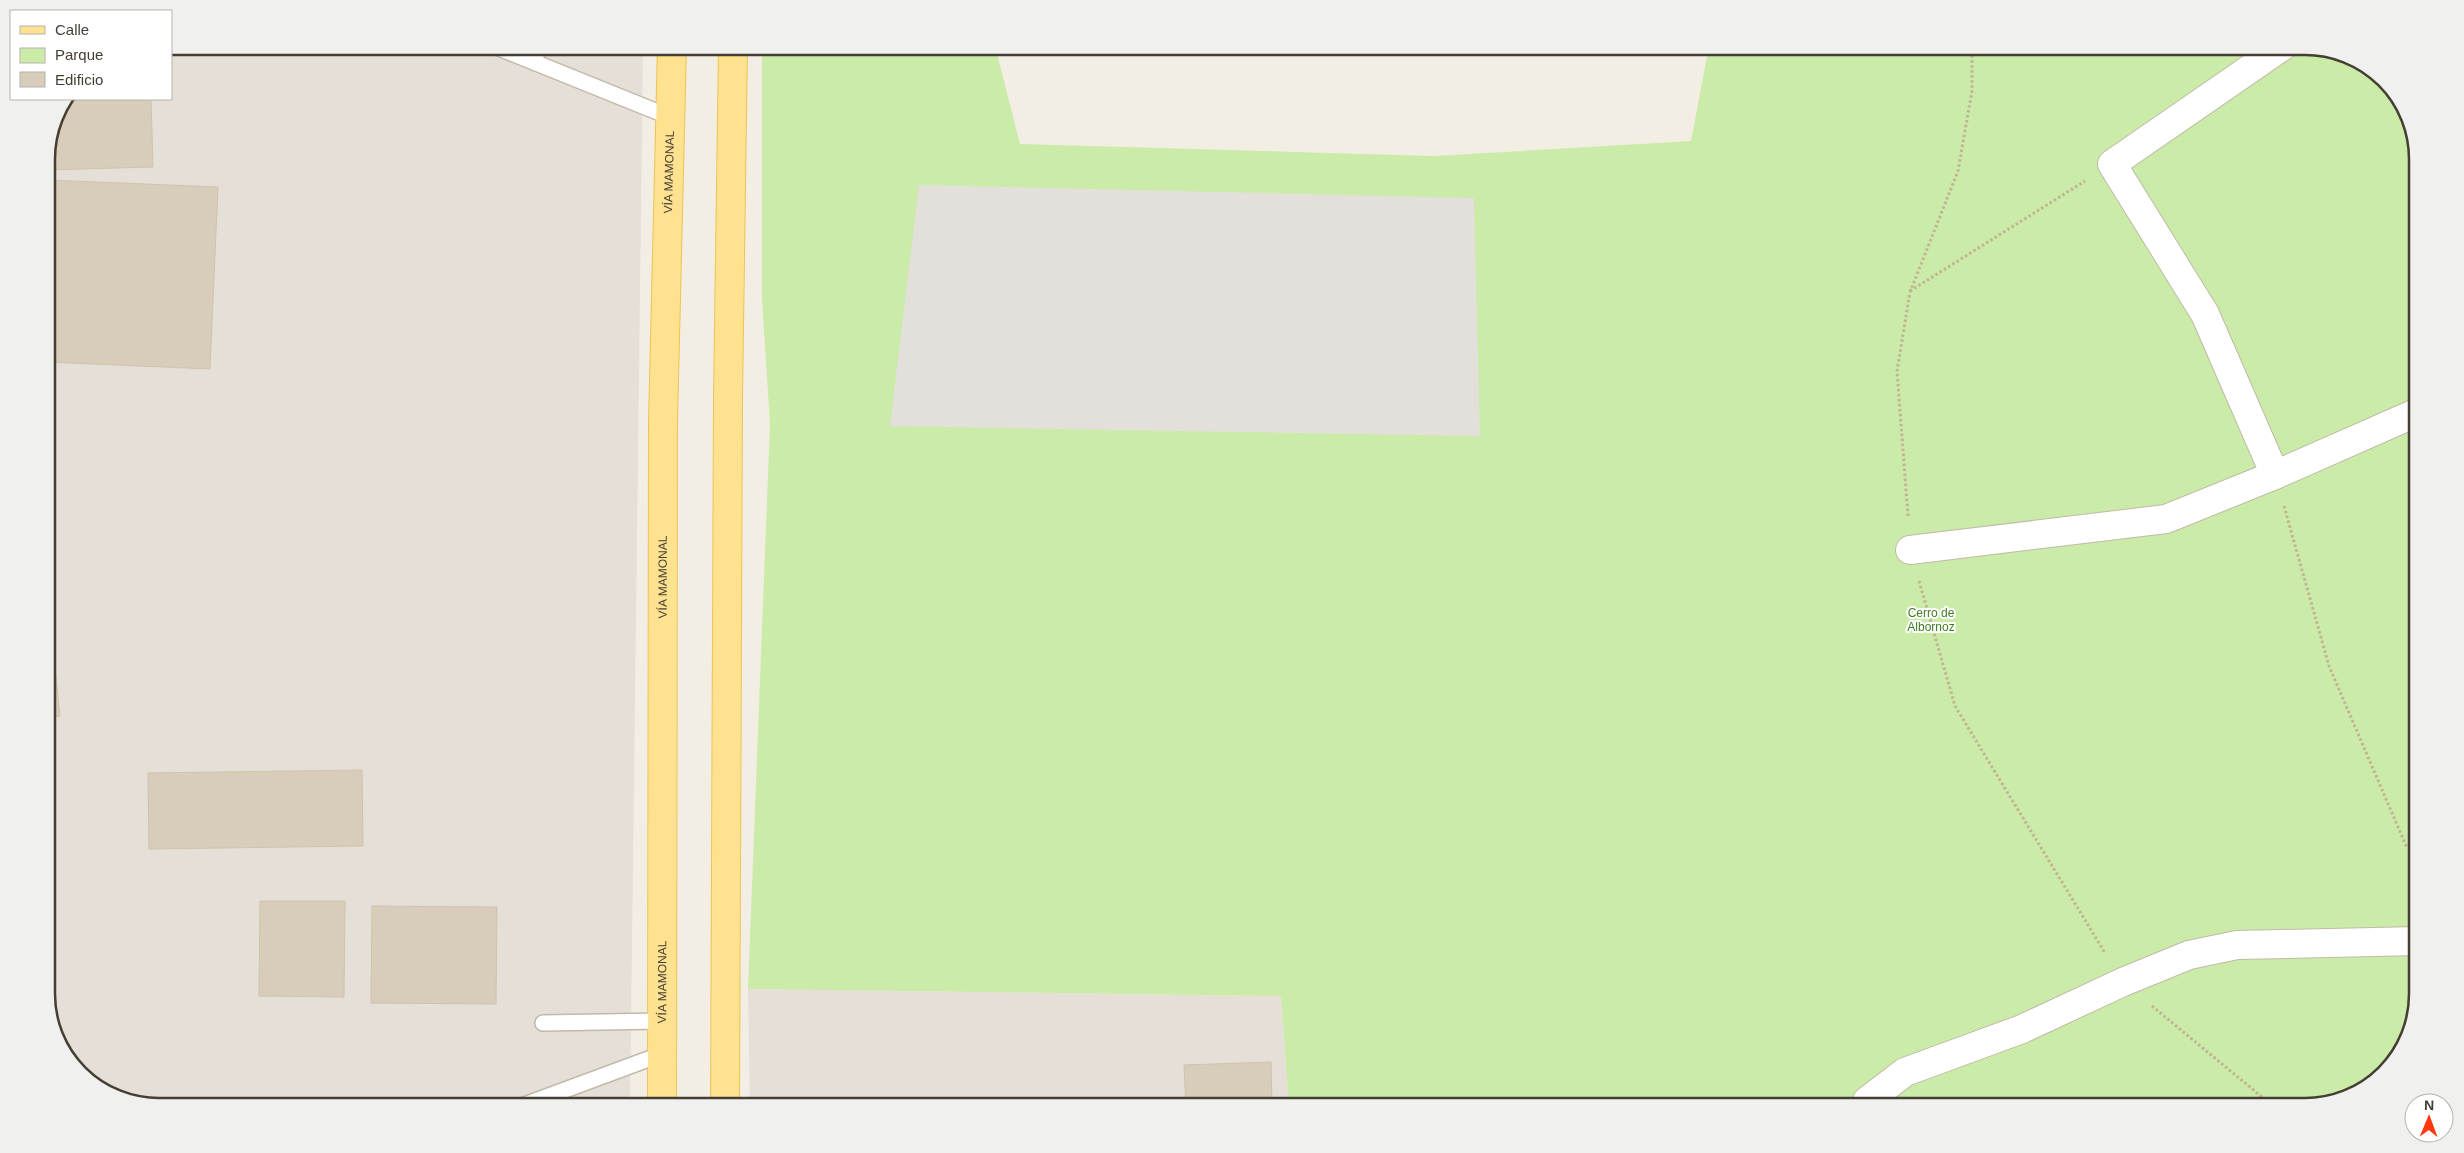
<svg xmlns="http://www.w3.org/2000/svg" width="2464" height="1153" font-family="Helvetica,sans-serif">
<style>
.industrial{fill:#e5dfd8}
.green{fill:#cbeba8}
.parking{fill:#e3e0dc}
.building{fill:#d8cdba;stroke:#d1c3aa}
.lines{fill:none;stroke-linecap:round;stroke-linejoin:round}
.lane-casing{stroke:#c2b9a8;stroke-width:18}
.street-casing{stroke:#c2b9a8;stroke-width:30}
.primary-casing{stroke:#edc357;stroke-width:30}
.path{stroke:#c2b395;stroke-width:3;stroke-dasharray:2.5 2.5;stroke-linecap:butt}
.lane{stroke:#fff;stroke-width:15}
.street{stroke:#fff;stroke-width:28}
.primary{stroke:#ffe290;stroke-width:28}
.labels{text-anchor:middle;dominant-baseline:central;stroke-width:4;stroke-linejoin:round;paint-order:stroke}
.street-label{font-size:12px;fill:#453e33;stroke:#fff}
.park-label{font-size:12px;fill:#417b22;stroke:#fff}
.rim{fill:none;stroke:#453e33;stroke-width:2.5}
</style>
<rect width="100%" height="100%" fill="#f3eee3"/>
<g class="industrial">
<polygon points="171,46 643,46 630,1107 159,1107 116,1098 65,1057 47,1001 46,152 58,110 66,99 171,99"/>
<polygon points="748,989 1281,996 1289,1107 750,1107"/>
</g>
<polygon class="green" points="762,46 995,46 1020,144 1434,156 1691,141 1709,46 2305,46 2348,55 2399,96 2418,152 2418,994 2409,1037 2367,1088 2305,1107 1289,1107 1281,996 748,989 770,424 762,299"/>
<polygon class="parking" points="919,185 1474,198 1480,436 890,426"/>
<g class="building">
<polygon points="66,99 151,99 153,167 46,170 46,152 58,110"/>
<polygon points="46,180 218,187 210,369 46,362"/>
<polygon points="46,580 60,716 47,718"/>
<polygon points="362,770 363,846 149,849 148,773"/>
<polygon points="260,901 345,901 344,997 259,996"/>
<polygon points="372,906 497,907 496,1004 371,1003"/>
<polygon points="1271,1062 1272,1107 1186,1107 1184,1065"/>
</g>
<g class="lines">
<defs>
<g id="lane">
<polyline points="494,46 670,117"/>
<polyline points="536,46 536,63"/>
<polyline points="543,1023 662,1021"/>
<polyline points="519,1107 662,1054"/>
</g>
<g id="street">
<polyline points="2275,475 2205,314 2112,164 2283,46"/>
<polyline points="1910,550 2166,519 2275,475 2418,412"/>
<polyline points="1865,1107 1867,1101 1905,1072 2022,1029 2123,982 2189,955 2237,945 2418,941"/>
</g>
<g id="primary">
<path id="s1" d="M662 1107 663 422 672 46"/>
<polyline points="725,1107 728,398 733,46"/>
</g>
</defs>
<use href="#lane" class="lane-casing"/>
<use href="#street" class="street-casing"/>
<use href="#primary" class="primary-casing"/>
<g class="path">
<polyline points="1910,291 2085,181"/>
<polyline points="2284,506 2329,666 2407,848"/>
<polyline points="1908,516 1897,371 1910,292 1958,171 1972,91 1972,46"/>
<polyline points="1919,581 1955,706 2105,953"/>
<polyline points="2152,1006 2274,1107"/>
</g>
<use href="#lane" class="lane"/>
<use href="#street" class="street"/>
<use href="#primary" class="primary"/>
</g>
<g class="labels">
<g class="street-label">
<text stroke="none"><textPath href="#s1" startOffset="935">VÍA MAMONAL</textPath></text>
<text stroke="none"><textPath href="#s1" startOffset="530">VÍA MAMONAL</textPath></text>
<text stroke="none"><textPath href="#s1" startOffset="125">VÍA MAMONAL</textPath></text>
</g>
<g class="park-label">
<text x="1931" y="613">Cerro de<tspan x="1931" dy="14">Albornoz</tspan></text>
</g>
</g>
<path d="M0 0H2464V1153H0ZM159 55H2305A104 104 0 0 1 2409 159V994A104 104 0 0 1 2305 1098H159A104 104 0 0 1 55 994V159A104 104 0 0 1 159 55Z" fill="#f0f0ef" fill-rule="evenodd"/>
<path class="rim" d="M159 55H2305A104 104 0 0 1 2409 159V994A104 104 0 0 1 2305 1098H159A104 104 0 0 1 55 994V159A104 104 0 0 1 159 55Z"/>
<rect x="10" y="10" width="162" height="90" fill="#ffffff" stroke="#b5b2ad"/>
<rect x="20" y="26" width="25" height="8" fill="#ffe290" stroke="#b5b2ad"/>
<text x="55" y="35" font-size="15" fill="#453e33">Calle</text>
<rect x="20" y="48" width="25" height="15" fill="#cbeba8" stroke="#b5b2ad"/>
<text x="55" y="60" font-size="15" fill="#453e33">Parque</text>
<rect x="20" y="72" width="25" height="15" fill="#d8cdba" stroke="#b5b2ad"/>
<text x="55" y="85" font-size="15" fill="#453e33">Edificio</text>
<g transform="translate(2429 1118) rotate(1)"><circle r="24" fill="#ffffff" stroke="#b5b2ad"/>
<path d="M0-4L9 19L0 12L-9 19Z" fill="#ff380e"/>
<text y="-8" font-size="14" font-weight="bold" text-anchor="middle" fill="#453e33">N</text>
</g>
</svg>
